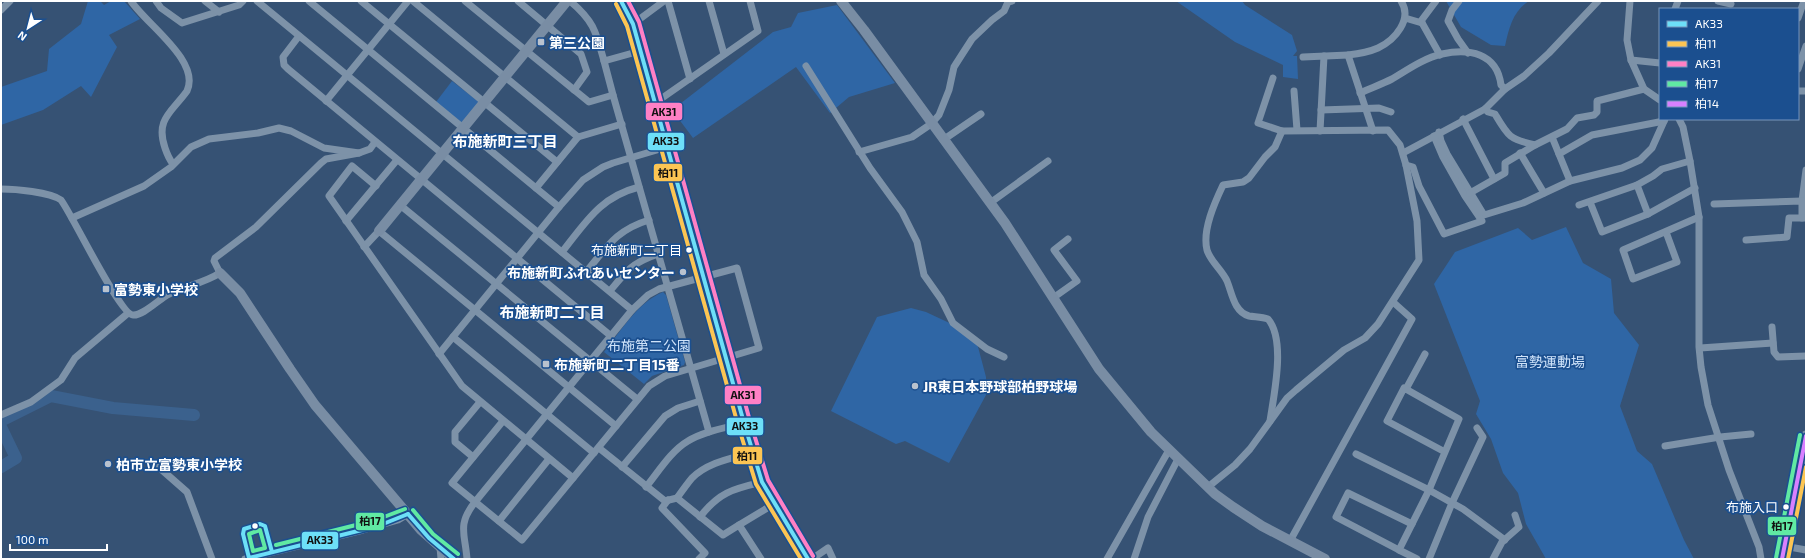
<svg xmlns="http://www.w3.org/2000/svg" width="1807" height="560" font-family="'Exo 2','Noto Sans JP',sans-serif">
<style>
.green{fill:#2f66a5}
.lines{fill:none;stroke-linecap:round;stroke-linejoin:round}
.river{stroke:#3b618d;stroke-width:12}
.street{stroke:#7d92a8;stroke-width:7}
.secondary{stroke:#798da4;stroke-width:10}
.primary{stroke:#7d8ea7;stroke-width:11}
.bus-1-casing{stroke:#1b4f8f;stroke-width:7}
.bus-2-casing{stroke:#1b4f8f;stroke-width:7}
.bus-3-casing{stroke:#1b4f8f;stroke-width:7}
.bus-4-casing{stroke:#1b4f8f;stroke-width:7}
.bus-5-casing{stroke:#1b4f8f;stroke-width:7}
.bus-1{stroke:#6ddff8;stroke-width:4}
.bus-2{stroke:#fcc553;stroke-width:4}
.bus-3{stroke:#ff80c5;stroke-width:4}
.bus-4{stroke:#60e9a3;stroke-width:4}
.bus-5{stroke:#d880ff;stroke-width:4}
.poi-dot{fill:#b9c2ce;stroke:#1b4f8f;stroke-width:1.5}
.bus-dot{fill:#fff;stroke:#1b4f8f;stroke-width:1.5}
.labels{text-anchor:middle;dominant-baseline:central;stroke-width:3.5;stroke-linejoin:round;paint-order:stroke}
.bus-label{font-size:13px;fill:#fff;stroke:#1b4f8f;text-anchor:end}
.poi-label{font-size:14px;font-weight:bold;fill:#fff;stroke:#1b4f8f;text-anchor:start}
.park-label{font-size:14px;fill:#cfe3fa;stroke:#1b4f8f}
.neighbourhood-label{font-size:15px;font-weight:bold;fill:#fff;stroke:#1b4f8f}
.line-badge{stroke:#1b4f8f;stroke-width:1.5}
.pale-badge-label{font-size:11px;text-anchor:middle;font-weight:bold;fill:#111}
</style>
<rect width="100%" height="100%" fill="#365274"/>
<g class="green">
<polygon points="88,1 100,1 104,5 111,1 124,1 140,19 109,35 117,47 91,97 81,86 43,110 1,125 1,87 47,71 49,49 81,24"/>
<polygon points="1176,1 1242,1 1245,5 1292,35 1297,51 1293,56 1297,56 1298,79 1283,77 1283,65 1235,42"/>
<path d="M1446 1H1529C1513 11 1509 28 1505 46L1491 45 1461 27Z"/>
<polygon points="837,5 895,83 849,97 830,113 796,67 693,138 672,110 773,32 791,27 798,13"/>
<polygon points="452,81 479,102 462,123 436,102"/>
<polygon points="1566,227 1583,263 1611,279 1614,313 1639,345 1620,406 1637,451 1652,464 1684,540 1694,559 1546,559 1526,524 1518,493 1503,473 1491,439 1476,414 1480,401 1434,284 1455,252 1518,228 1532,240"/>
<path d="M663 292 666 295 685 362 684 365 652 376 644 384 604 352C621 331 637 303 663 292Z"/>
<polygon points="911,308 926,312 958,327 977,343 986,377 986,395 949,463 905,441 896,444 831,411 877,317"/>
</g>
<g class="lines">
<g class="river">
<polyline points="1,421 51,396 113,408 194,415"/>
<polyline points="1,427 16,458 1,467"/>
</g>
<g class="street">
<path d="M131 1C146 24 201 61 187 91 172 112 155 119 165 148 167 154 169 159 173 164"/>
<polyline points="156,1 161,8 182,23 239,5 243,1"/>
<polyline points="205,1 219,12"/>
<polyline points="257,1 632,310"/>
<polyline points="309,1 559,207"/>
<polyline points="361,1 557,162"/>
<polyline points="413,1 578,137"/>
<polyline points="465,1 589,102 613,95 604,61"/>
<polyline points="518,1 581,54 587,72 574,90"/>
<path d="M570 1C594 21 596 32 604 61L640 51"/>
<polyline points="668,1 690,79"/>
<polyline points="709,1 724,54"/>
<polyline points="1436,1 1421,21 1440,55"/>
<polyline points="1459,1 1452,10 1448,21 1458,39 1468,53"/>
<polyline points="1630,1 1627,40 1631,60 1644,89 1660,100"/>
<polyline points="1718,1 1731,4"/>
<polyline points="1675,9 1678,1"/>
<polyline points="1,10 10,1"/>
<polyline points="1405,18 1422,23"/>
<polyline points="1798,18 1804,1"/>
<polyline points="633,24 664,1"/>
<polyline points="299,36 283,57 284,65 288,69 611,336"/>
<polyline points="1303,57 1348,55"/>
<polyline points="1631,60 1660,63"/>
<polyline points="806,66 870,168 902,212 917,242 924,275 941,299 953,323 987,349 1004,357"/>
<polyline points="1798,69 1806,46"/>
<polyline points="1294,91 1297,130"/>
<polyline points="1798,91 1806,91"/>
<path d="M1360 93C1371 88 1382 84 1392 79 1407 70 1424 58 1442 54 1469 48 1497 53 1501 85L1505 89"/>
<polyline points="613,95 709,432"/>
<polyline points="326,101 408,1"/>
<polyline points="655,103 758,31 750,1"/>
<path d="M1485 109 1488 112 1495 114C1508 136 1509 139 1535 145"/>
<polyline points="1321,110 1379,108 1391,112"/>
<polyline points="1463,119 1494,179"/>
<polyline points="1679,119 1683,127 1690,161 1699,217 1699,347 1701,367 1708,405 1729,470 1759,547 1761,559"/>
<polyline points="931,124 939,115 949,90 954,67 961,56 972,39 992,20 1004,11 1008,2 1012,1"/>
<polyline points="1320,131 1324,56"/>
<path d="M1373 131 1348 55C1357 54 1369 52 1378 48 1395 40 1413 19 1401 1"/>
<polyline points="1439,132 1441,141 1447,154 1484,215 1523,203 1570,181 1622,168 1640,160 1652,148 1665,119"/>
<polyline points="1552,137 1570,181"/>
<polyline points="943,140 981,114"/>
<polyline points="859,152 912,137 931,124"/>
<polyline points="1403,153 1485,109 1505,89 1524,76 1549,53 1598,1"/>
<polyline points="1520,153 1544,193"/>
<polyline points="1559,154 1592,135 1664,121"/>
<polyline points="1406,165 1413,167 1419,186 1444,234 1482,221 1465,196 1443,157 1434,136"/>
<polyline points="1637,185 1648,214"/>
<polyline points="376,186 352,166 329,196 462,386 573,478"/>
<polyline points="536,188 578,137 622,124"/>
<path d="M1 189C15 189 50 192 61 200 73 216 120 315 133 315 143 316 159 299 169 294 186 286 204 283 220 273L214 261 215 258 256 227 321 163 326 159 359 153"/>
<polyline points="1470,193 1505,173 1505,163 1535,145 1567,129 1577,118 1594,115 1597,112 1597,101 1644,89"/>
<polyline points="1802,201 1806,170"/>
<polyline points="1590,202 1602,232 1648,214 1695,188"/>
<polyline points="990,203 1048,161"/>
<polyline points="1714,204 1802,201 1802,218"/>
<polyline points="400,205 637,399"/>
<polyline points="1579,205 1637,185 1653,176 1662,169 1690,161"/>
<polyline points="72,218 144,186 171,167 191,147 209,139 258,133 279,128 291,131 324,148 359,153 370,149 375,142"/>
<polyline points="346,221 397,160"/>
<polyline points="1666,232 1677,262 1633,279 1623,250 1699,217"/>
<polyline points="1746,240 1787,237 1789,218 1806,218"/>
<polyline points="364,247 379,231 616,426"/>
<path d="M562 252C586 222 600 197 639 187"/>
<path d="M586 272C607 247 616 230 649 220"/>
<path d="M610 291C627 270 632 263 658 254"/>
<polyline points="1053,298 1077,281 1054,250 1068,239"/>
<polyline points="1772,327 1774,352 1778,357 1806,356"/>
<polyline points="453,337 594,453"/>
<polyline points="1700,348 1773,343"/>
<polyline points="439,354 559,207 583,180 603,167 613,163 667,147"/>
<polyline points="1406,389 1425,354"/>
<polyline points="1,415 31,402 61,380 75,358 127,314"/>
<path d="M1270 421C1274 394 1286 340 1268 319 1262 317 1255 317 1249 316 1234 312 1232 293 1227 281 1222 270 1210 261 1207 250 1202 230 1215 202 1223 185L1243 182 1249 178 1265 157 1275 147 1282 131"/>
<polyline points="1665,446 1720,437 1751,434"/>
<polyline points="599,448 665,501 677,498 723,535 739,525 761,559"/>
<polyline points="1356,454 1429,490 1463,509 1505,540"/>
<polyline points="473,457 455,442 455,432 480,402"/>
<polyline points="154,463 187,492 212,559"/>
<polyline points="622,467 665,416 678,408 700,401"/>
<path d="M646 487C659 471 671 451 688 441 704 431 726 428 744 423"/>
<polyline points="1208,487 1235,465 1250,449 1287,398 1296,390 1344,350 1365,338 1378,324 1419,260 1417,221 1406,165 1400,145 1388,130 1282,131 1258,123 1273,78"/>
<path d="M677 498C682 491 687 484 692 478 708 462 733 458 753 452"/>
<polyline points="668,500 662,508 705,553 699,559"/>
<path d="M700 517C719 492 733 489 762 482"/>
<polyline points="499,521 549,459"/>
<polyline points="739,525 774,504"/>
<polyline points="1290,541 1412,319 1393,302"/>
<polyline points="1784,546 1806,550"/>
<polyline points="440,547 441,559"/>
<polyline points="1399,550 1336,517 1348,493 1412,524"/>
<polyline points="245,559 363,530 398,520 408,514"/>
<path d="M467 559C465 533 457 525 475 502L632 310 648 295 659 289 737 268 759 348 665 376 649 386 522 540 452 483 503 421"/>
<polyline points="812,559 828,548 833,559"/>
<polyline points="1107,559 1169,450"/>
<polyline points="1134,559 1148,517 1178,459"/>
<polyline points="1417,559 1399,550 1429,490 1459,419 1404,388 1387,421 1445,452"/>
<polyline points="1429,559 1452,503 1483,437 1477,428"/>
<polyline points="1493,559 1502,542 1519,527 1515,515"/>
</g>
<g class="secondary">
<polyline points="621,1 633,24 744,423 762,482 774,504 808,559"/>
<polyline points="841,1 864,30 1005,223 1099,369 1151,432 1215,494 1233,507 1262,526 1325,559"/>
<polyline points="379,231 567,1"/>
<polyline points="220,273 240,293 290,369 315,405 421,530 454,559"/>
</g>
<polyline class="primary" points="1782,559 1806,436"/>
<defs>
<g id="bus-1">
<polyline points="621,1 633,24 744,423 762,482 808,559"/>
<polyline points="408,514 429,538 454,559"/>
<polyline points="272,552 265,526 260,524 244,529 243,534 249,558 378,526 408,514"/>
</g>
<g id="bus-2">
<polyline points="616,4 627,26 738,425 756,484 801,559"/>
<polyline points="1788,559 1806,467"/>
</g>
<polyline id="bus-3" points="628,1 639,22 750,421 768,480 813,556"/>
<g id="bus-4">
<polyline points="413,510 433,534 458,554"/>
<polygon points="260,530 265,548 253,551 249,534"/>
<polyline points="276,545 376,520 405,509"/>
<polyline points="1776,558 1800,435"/>
</g>
<polyline id="bus-5" points="1782,559 1806,436"/>
</defs>
<use href="#bus-1" class="bus-1-casing"/>
<use href="#bus-2" class="bus-2-casing"/>
<use href="#bus-3" class="bus-3-casing"/>
<use href="#bus-4" class="bus-4-casing"/>
<use href="#bus-5" class="bus-5-casing"/>
<use href="#bus-1" class="bus-1"/>
<use href="#bus-2" class="bus-2"/>
<use href="#bus-3" class="bus-3"/>
<use href="#bus-4" class="bus-4"/>
<use href="#bus-5" class="bus-5"/>
</g>
<g class="poi-dot">
<rect x="537" y="38" width="8" height="8" rx="2"/>
<circle cx="683" cy="272" r="4"/>
<rect x="102" y="285" width="8" height="8" rx="2"/>
<rect x="542" y="360" width="8" height="8" rx="2"/>
<circle cx="915" cy="386" r="4"/>
<circle cx="108" cy="464" r="4"/>
</g>
<g class="bus-dot">
<circle cx="689" cy="250" r="3.5"/>
<circle cx="1786" cy="507" r="3.5"/>
<circle cx="255" cy="526" r="3.5"/>
</g>
<g class="labels">
<g class="bus-label">
<text x="682" y="250">布施新町二丁目</text>
<text x="1778" y="507">布施入口</text>
</g>
<g class="poi-label">
<text x="549" y="42">第三公園</text>
<text x="675" y="272" text-anchor="end">布施新町ふれあいセンター</text>
<text x="114" y="289">富勢東小学校</text>
<text x="554" y="364">布施新町二丁目15番</text>
<text x="923" y="386">JR東日本野球部柏野球場</text>
<text x="116" y="464">柏市立富勢東小学校</text>
</g>
<g class="park-label">
<text x="649" y="345">布施第二公園</text>
<text x="1550" y="361">富勢運動場</text>
</g>
<g class="neighbourhood-label">
<text x="505" y="141">布施新町三丁目</text>
<text x="552" y="312">布施新町二丁目</text>
</g>
</g>
<g class="line-badge">
<rect x="645" y="102" width="38" height="19" rx="4" fill="#ff80c5"/>
<rect x="647" y="132" width="38" height="19" rx="4" fill="#6ddff8"/>
<rect x="653" y="163" width="30" height="19" rx="4" fill="#fcc553"/>
<rect x="724" y="385" width="38" height="20" rx="4" fill="#ff80c5"/>
<rect x="726" y="417" width="38" height="19" rx="4" fill="#6ddff8"/>
<rect x="732" y="446" width="31" height="19" rx="4" fill="#fcc553"/>
<rect x="355" y="512" width="30" height="19" rx="4" fill="#60e9a3"/>
<rect x="1767" y="516" width="30" height="20" rx="4" fill="#60e9a3"/>
<rect x="301" y="531" width="38" height="19" rx="4" fill="#6ddff8"/>
</g>
<g class="pale-badge-label">
<text x="664" y="116">AK31</text>
<text x="666" y="145">AK33</text>
<text x="668" y="177">柏11</text>
<text x="743" y="399">AK31</text>
<text x="745" y="430">AK33</text>
<text x="747" y="460">柏11</text>
<text x="370" y="525">柏17</text>
<text x="1782" y="530">柏17</text>
<text x="320" y="544">AK33</text>
</g>
<rect width="1807" height="560" fill="none" stroke="#ffffff" stroke-width="4"/>
<rect x="1659" y="8" width="140" height="112" fill="#1b4f8f" stroke="#7695bc"/>
<rect x="1667" y="21" width="20" height="6" fill="#6ddff8" stroke="#7695bc"/>
<text x="1695" y="28" font-size="12" fill="#ffffff">AK33</text>
<rect x="1667" y="41" width="20" height="6" fill="#fcc553" stroke="#7695bc"/>
<text x="1695" y="48" font-size="12" fill="#ffffff">柏11</text>
<rect x="1667" y="61" width="20" height="6" fill="#ff80c5" stroke="#7695bc"/>
<text x="1695" y="68" font-size="12" fill="#ffffff">AK31</text>
<rect x="1667" y="81" width="20" height="6" fill="#60e9a3" stroke="#7695bc"/>
<text x="1695" y="88" font-size="12" fill="#ffffff">柏17</text>
<rect x="1667" y="101" width="20" height="6" fill="#d880ff" stroke="#7695bc"/>
<text x="1695" y="108" font-size="12" fill="#ffffff">柏14</text>
<g transform="translate(28 28) rotate(216)" stroke="#1b4f8f" stroke-width="3" paint-order="stroke">
<path d="M0-3L7 15L0 10L-7 15Z" fill="#ffffff"/>
<text y="-6" font-size="11" font-weight="bold" text-anchor="middle" fill="#ffffff">N</text>
</g>
<path d="M10 544v6h97v-6" fill="none" stroke="#ffffff" stroke-width="2"/>
<text x="16" y="544" font-size="12" fill="#ffffff" stroke="#1b4f8f" stroke-width="3" paint-order="stroke">100 m</text>
</svg>
